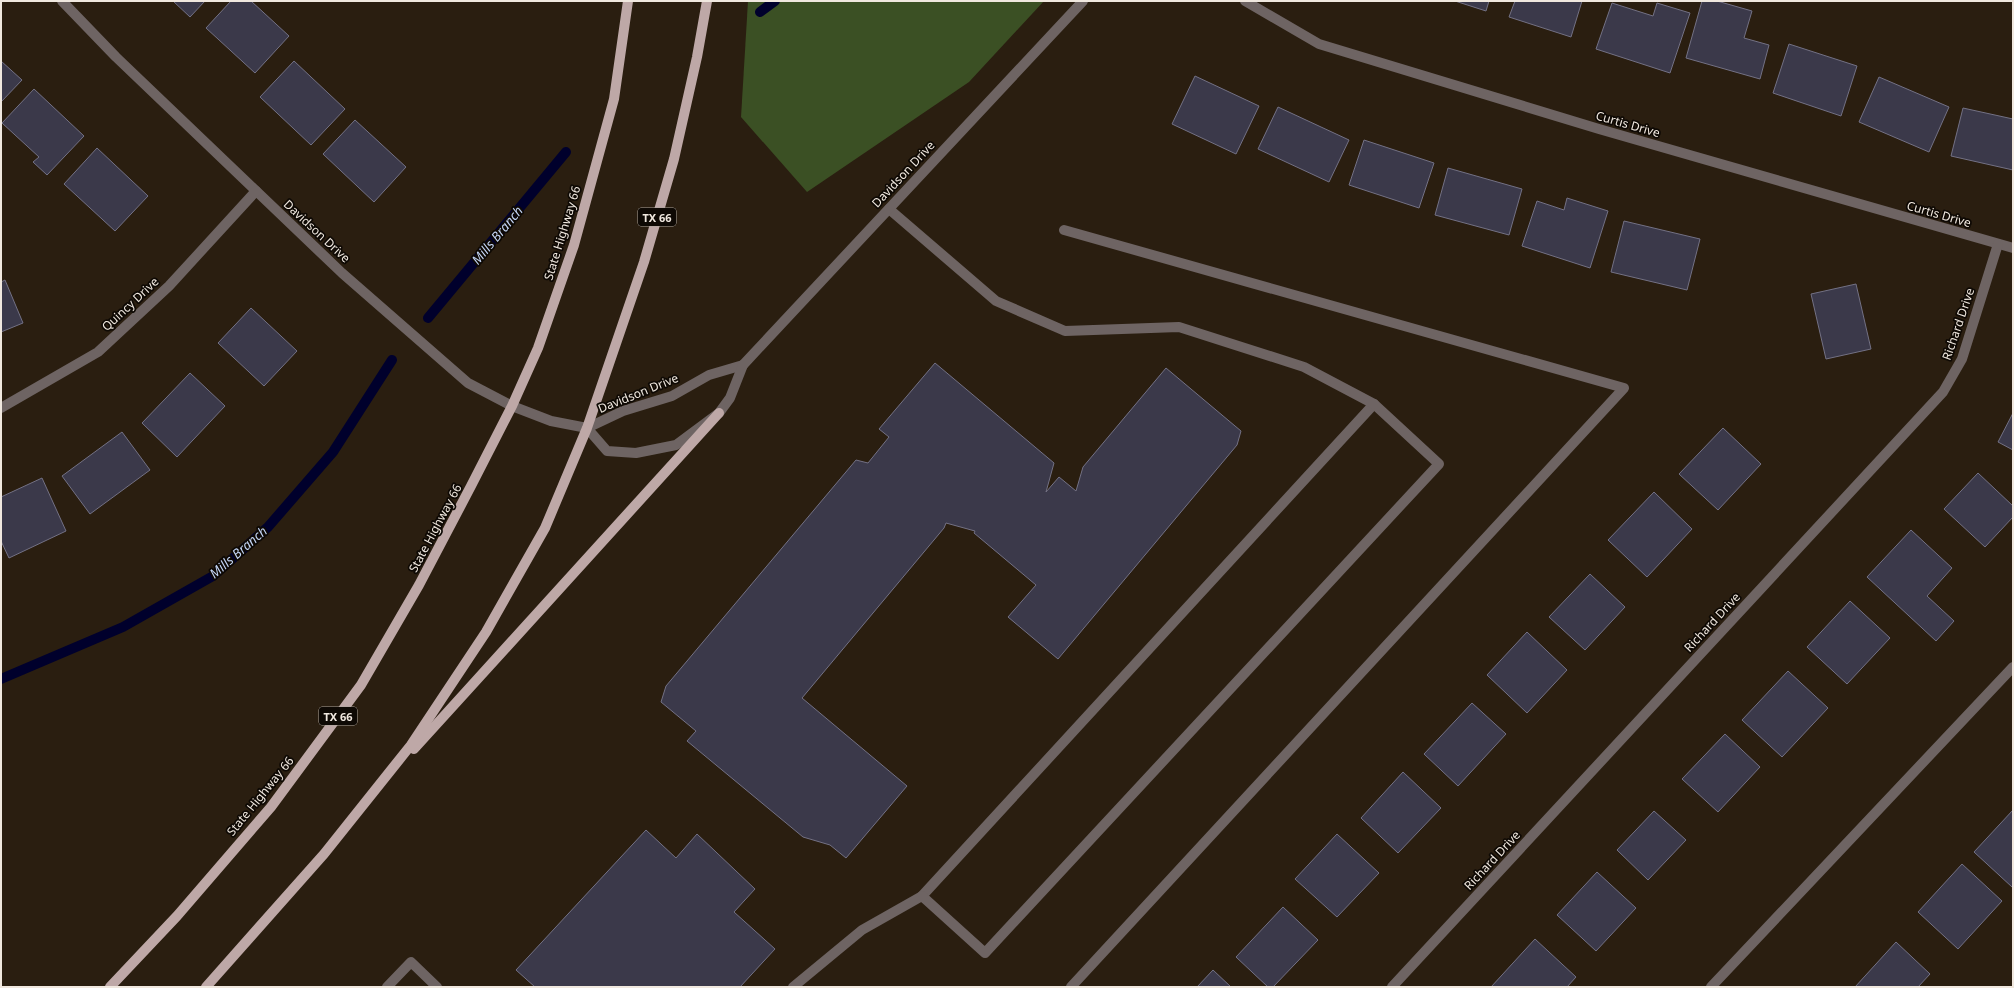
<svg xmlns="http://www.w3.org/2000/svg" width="2014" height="988" font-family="'Noto Sans',sans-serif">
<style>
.green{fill:#3b5024}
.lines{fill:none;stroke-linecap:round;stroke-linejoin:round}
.stream{stroke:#00002c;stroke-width:10}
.building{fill:#3b394a;stroke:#737184}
.lane{stroke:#6e6463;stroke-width:10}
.street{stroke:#6e6463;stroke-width:10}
.primary{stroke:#bea8a7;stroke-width:10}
.labels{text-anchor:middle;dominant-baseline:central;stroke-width:3.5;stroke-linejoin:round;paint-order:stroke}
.shield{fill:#0e0904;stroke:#aca59d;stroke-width:1}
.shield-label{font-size:11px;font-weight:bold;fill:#f0e8df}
.street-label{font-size:12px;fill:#f0e8df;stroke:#0e0904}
.water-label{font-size:13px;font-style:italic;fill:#c5d6f6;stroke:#0e0904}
</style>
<rect width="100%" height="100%" fill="#2a1e10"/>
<polygon class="green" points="748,1 1044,1 969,82 807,192 741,117"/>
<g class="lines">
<g class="stream">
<polyline points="760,12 775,1"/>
<polyline points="428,318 566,152"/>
<polyline points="1,679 123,627 213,576 268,527 333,452 392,360"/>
</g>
</g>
<g class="building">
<polygon points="173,1 205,1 190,17"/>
<polygon points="231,1 251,1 289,36 255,73 206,28"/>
<polygon points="1455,1 1489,1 1486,11"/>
<polygon points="1515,1 1582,1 1571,37 1509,17"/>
<polygon points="1702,1 1717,1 1752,11 1744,38 1769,45 1760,79 1686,58"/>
<polygon points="1612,3 1653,16 1657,3 1690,13 1670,73 1596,49"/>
<polygon points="1789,44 1857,66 1841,116 1773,93"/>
<polygon points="1,61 22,80 1,102"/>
<polygon points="294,61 345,109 311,145 260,97"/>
<polygon points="1195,76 1259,106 1236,154 1172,124"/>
<polygon points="1879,77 1949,107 1929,152 1859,122"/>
<polygon points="34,89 84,136 47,175 33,162 39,157 2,123"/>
<polygon points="1278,107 1349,140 1329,182 1258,149"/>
<polygon points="1963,108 2013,119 2013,170 1951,156"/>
<polygon points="355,120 406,167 374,202 323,154"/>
<polygon points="1364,140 1434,163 1419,208 1349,185"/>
<polygon points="97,148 148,196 115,231 64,184"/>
<polygon points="1448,168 1522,189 1509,235 1435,215"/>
<polygon points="1567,198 1608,211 1590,268 1522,246 1537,201 1564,210"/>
<polygon points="1624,221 1700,239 1687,290 1611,272"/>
<polygon points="5,280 23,323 1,332 1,282"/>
<polygon points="1856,284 1871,349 1826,359 1811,294"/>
<polygon points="251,308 297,351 264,386 218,343"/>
<polygon points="935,363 1054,463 1046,492 1059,477 1076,491 1083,467 1166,368 1241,431 1237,445 1058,659 1008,617 1036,585 974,533 975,531 946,523 944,528 802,698 907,786 846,858 830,845 803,837 687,741 696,731 661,702 666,686 856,460 868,463 889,437 879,429"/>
<polygon points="190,373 225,406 177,457 142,423"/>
<polygon points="2013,413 2013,450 1998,442"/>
<polygon points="1723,428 1761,464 1718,510 1679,474"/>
<polygon points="122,432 150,470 90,514 62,476"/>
<polygon points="1978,473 2013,506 2013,517 1985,547 1944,509"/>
<polygon points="42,478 66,531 9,558 1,541 1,497"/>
<polygon points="1654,492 1692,529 1647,577 1608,540"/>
<polygon points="1911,530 1952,568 1927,596 1954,621 1936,641 1867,577"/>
<polygon points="1590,574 1625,607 1585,650 1549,617"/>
<polygon points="1850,601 1890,638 1847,684 1807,647"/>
<polygon points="1527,632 1567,670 1527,713 1487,675"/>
<polygon points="1788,671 1828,708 1782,757 1742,720"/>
<polygon points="1472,703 1506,734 1458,786 1424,754"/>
<polygon points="1725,734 1760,767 1718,812 1682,779"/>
<polygon points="1403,772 1441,808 1398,853 1361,818"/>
<polygon points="2013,810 2013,885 2012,887 1974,852"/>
<polygon points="1654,811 1686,840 1648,880 1617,850"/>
<polygon points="646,830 676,858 697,834 755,889 734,912 775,949 740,987 535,987 516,970"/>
<polygon points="1337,834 1379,873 1337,917 1295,879"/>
<polygon points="1962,864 2002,901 1958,949 1918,912"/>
<polygon points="1597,872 1636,908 1596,951 1557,915"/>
<polygon points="1283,907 1318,940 1273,987 1268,987 1236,957"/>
<polygon points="1535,939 1576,977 1567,987 1491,987"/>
<polygon points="1896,942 1930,974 1918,987 1855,987"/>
<polygon points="1213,970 1231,987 1197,987"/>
</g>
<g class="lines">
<g class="lane">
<polyline points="1064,230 1624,388 1071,987"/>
<polyline points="922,896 1374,404"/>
<polyline points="387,987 411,962 437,987"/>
<polyline points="793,987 862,930 922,896 985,953 1439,464 1374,404 1304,367 1179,327 1065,331 996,301 889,209"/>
<polyline points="1711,987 2013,667"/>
</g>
<g class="street">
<polyline points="62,1 116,57 342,273 468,383 512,406 551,421 587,428 623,411 672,396 709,375 743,365"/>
<polyline points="1245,1 1319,44 1599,129 2013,248"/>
<polyline points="1,408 98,352 169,286 256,191"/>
<polyline points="587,428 607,451 636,453 676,445 719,413 730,398 743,365 1083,1"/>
<polyline points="1392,987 1943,392 1962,359 1998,244"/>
</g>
<g class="primary">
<polyline points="414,749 719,413"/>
<polyline points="110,987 177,916 271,807 361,685 419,585 471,486 512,406 538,348 574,245 614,99 628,1"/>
<polyline points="206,987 324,854 411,745 486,632 545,528 587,428 644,262 674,159 697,57 707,1"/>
</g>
</g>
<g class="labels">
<g class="shield">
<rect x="638" y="208" width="38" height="18" rx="3"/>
<rect x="319" y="707" width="38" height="18" rx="3"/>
</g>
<g class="shield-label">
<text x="657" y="217">TX 66</text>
<text x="338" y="716">TX 66</text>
</g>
<g class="street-label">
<text transform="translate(1628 124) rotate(16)">Curtis Drive</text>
<text transform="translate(903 174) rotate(-47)">Davidson Drive</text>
<text transform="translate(1939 214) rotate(16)">Curtis Drive</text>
<text transform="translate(317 231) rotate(43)">Davidson Drive</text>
<text transform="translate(562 233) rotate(-73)">State Highway 66</text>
<text transform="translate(130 304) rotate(-43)">Quincy Drive</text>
<text transform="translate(1958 324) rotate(-71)">Richard Drive</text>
<text transform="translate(638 393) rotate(-22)">Davidson Drive</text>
<text transform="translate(435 528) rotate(-62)">State Highway 66</text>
<text transform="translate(1712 622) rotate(-47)">Richard Drive</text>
<text transform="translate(260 796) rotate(-51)">State Highway 66</text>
<text transform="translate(1492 860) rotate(-47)">Richard Drive</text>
</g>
<g class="water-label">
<text transform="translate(497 235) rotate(-50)">Mills Branch</text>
<text transform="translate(238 552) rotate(-41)">Mills Branch</text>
</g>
</g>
<rect width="2014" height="988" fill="none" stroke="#f0e8df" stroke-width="4"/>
</svg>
